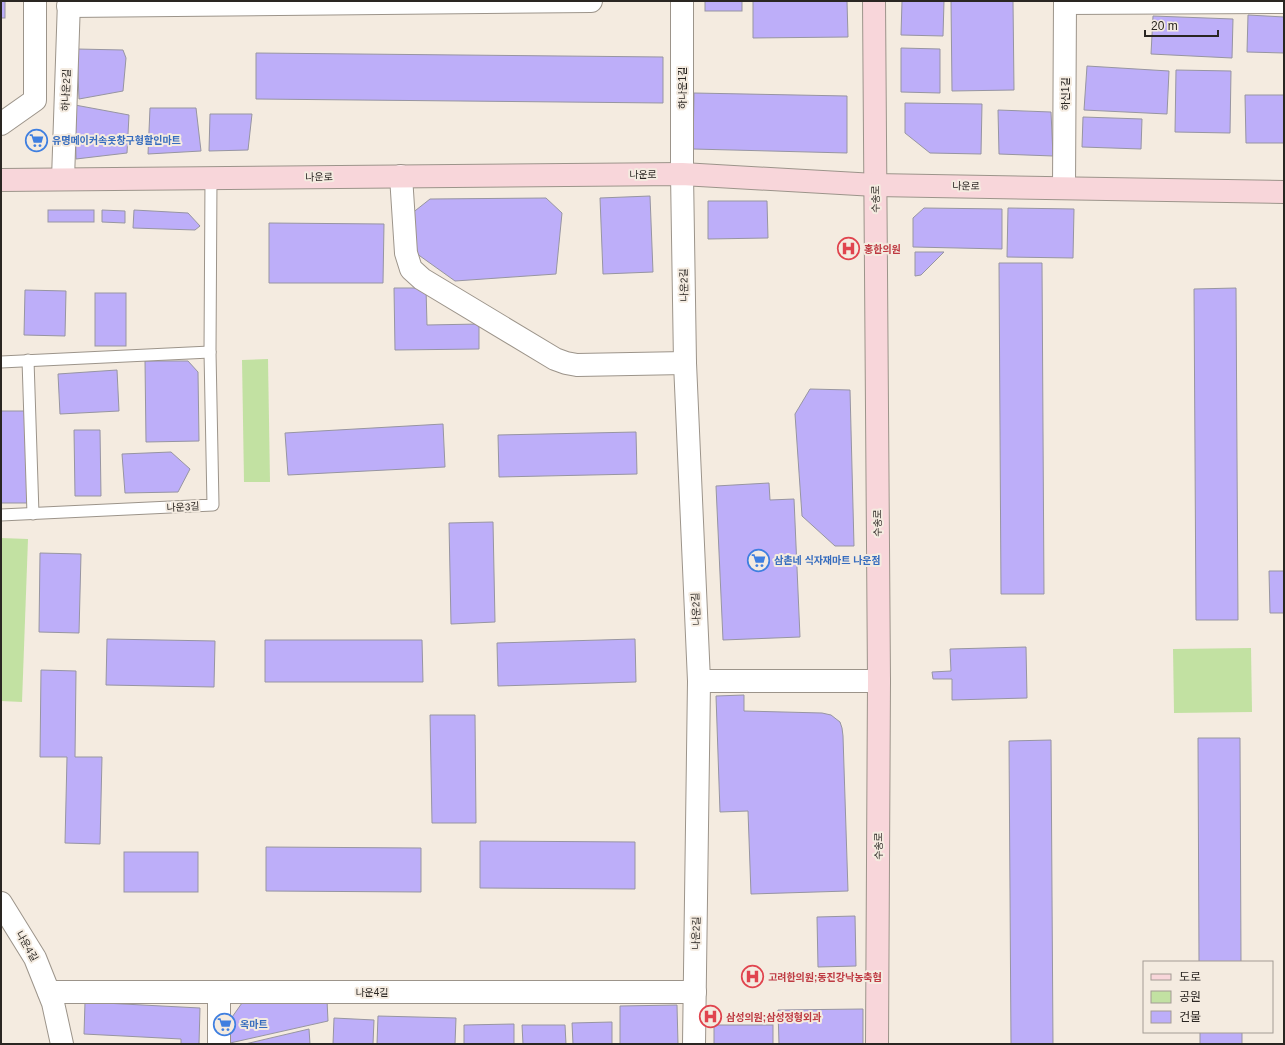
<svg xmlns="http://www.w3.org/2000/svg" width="1285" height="1045" font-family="Helvetica,'Noto Sans KR',sans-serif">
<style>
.green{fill:#c2e1a2}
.building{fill:#bdaef9;stroke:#9795a1}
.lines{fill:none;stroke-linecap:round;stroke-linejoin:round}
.lane-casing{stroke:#9c948a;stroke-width:13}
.street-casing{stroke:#9c948a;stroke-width:24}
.secondary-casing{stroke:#9c948a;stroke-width:24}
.lane{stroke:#fff;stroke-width:11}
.street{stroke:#fff;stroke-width:22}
.secondary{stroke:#f8d6da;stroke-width:22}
.labels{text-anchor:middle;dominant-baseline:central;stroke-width:4;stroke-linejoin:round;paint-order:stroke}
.street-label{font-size:10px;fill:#2a2622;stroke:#f4ebe0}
.shop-label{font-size:10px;font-weight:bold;fill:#366cbe;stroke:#f4ebe0;text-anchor:start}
.health-label{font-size:10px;font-weight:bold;fill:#be3a42;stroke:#f4ebe0;text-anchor:start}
</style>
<rect width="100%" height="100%" fill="#f4ebe0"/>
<g class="green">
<polygon points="268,359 270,482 244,482 242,360"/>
<polygon points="1,538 28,539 22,702 1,701"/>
<polygon points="1251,648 1252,712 1174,713 1173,649"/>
</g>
<g class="building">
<rect x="1" y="1" width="4" height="17"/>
<rect x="705" y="1" width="37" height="10"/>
<polygon points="753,1 847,1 848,37 753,38"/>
<polygon points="902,1 944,1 943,36 901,35"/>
<polygon points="951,1 1013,1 1014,90 952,91"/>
<polygon points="1248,15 1284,17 1284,53 1247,52"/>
<polygon points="1153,16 1233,19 1232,58 1151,54"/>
<polygon points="901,48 940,49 940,93 901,92"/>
<polygon points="77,49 123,50 126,58 123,91 79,99"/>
<polygon points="256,53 663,57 663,103 256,99"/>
<polygon points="1087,66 1169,71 1167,114 1084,110"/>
<polygon points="1176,70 1231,71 1230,133 1175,132"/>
<polygon points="694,93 847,96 847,153 693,149"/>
<polygon points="1245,95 1284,95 1284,143 1246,143"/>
<polygon points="905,103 982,104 981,154 930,153 905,133"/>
<polygon points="75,105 129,115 127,153 76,159"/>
<polygon points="150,108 196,108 201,151 148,154"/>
<polygon points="998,110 1051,112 1053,156 999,154"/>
<polygon points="210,114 252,114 248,150 209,151"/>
<polygon points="1083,117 1142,119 1141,149 1082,147"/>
<polygon points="650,196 653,272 603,274 600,198"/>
<polygon points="546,198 562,213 556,274 455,281 413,251 411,214 430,199"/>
<polygon points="708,201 767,201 768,238 708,239"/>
<polygon points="924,208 1002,209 1002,249 913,247 913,218"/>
<polygon points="1008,208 1074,209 1073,258 1007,257"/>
<rect x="48" y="210" width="46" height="12"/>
<polygon points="102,210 125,211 125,223 102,222"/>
<polygon points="134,210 188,213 200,226 195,230 133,228"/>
<polygon points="269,223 384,224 383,283 269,283"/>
<polygon points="915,252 944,252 921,275 915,276"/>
<polygon points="999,263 1042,263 1044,594 1001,594"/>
<polygon points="394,288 426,288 427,325 479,324 479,349 395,350"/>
<polygon points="1236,288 1238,620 1196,620 1194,289"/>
<polygon points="25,290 66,291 65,336 24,335"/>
<rect x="95" y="293" width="31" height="53"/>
<polygon points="145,361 188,361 198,372 199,441 146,442"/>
<polygon points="117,370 119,411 60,414 58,374"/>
<polygon points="810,389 850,390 854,546 835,546 802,516 795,414"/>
<rect x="1" y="411" width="26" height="92"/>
<polygon points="443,424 445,467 288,475 285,433"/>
<polygon points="74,430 100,430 101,496 75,496"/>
<polygon points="636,432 637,474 499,477 498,435"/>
<polygon points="171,452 190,469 178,492 125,493 122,454"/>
<polygon points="769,483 770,500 794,499 800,637 723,640 716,486"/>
<polygon points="493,522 495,622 451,624 449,523"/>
<polygon points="40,553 81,554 79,633 39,632"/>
<polygon points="1269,571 1284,571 1284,613 1270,613"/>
<polygon points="107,639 215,641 214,687 106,685"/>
<polygon points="635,639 636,682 498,686 497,643"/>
<polygon points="265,640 422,640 423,682 265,682"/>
<polygon points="1026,647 1027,698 952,700 952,679 933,679 932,672 951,671 950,649"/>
<polygon points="41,670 76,671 75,757 102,757 100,844 65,843 67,757 40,757"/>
<polygon points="744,695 744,711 822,713 831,715 840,722 842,728 843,736 848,891 751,894 748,811 720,812 716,696"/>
<polygon points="430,715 475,715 476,823 432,823"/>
<polygon points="1198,738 1240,738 1241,962 1199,962"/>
<polygon points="1051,740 1053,1044 1011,1044 1009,741"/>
<polygon points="480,841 635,842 635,889 480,888"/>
<polygon points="266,847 421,848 421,892 266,891"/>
<rect x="124" y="852" width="74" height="40"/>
<polygon points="855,916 856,966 818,967 817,917"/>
<polygon points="327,1000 328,1021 230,1043 230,1020 242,1003"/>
<polygon points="85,1002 200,1008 199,1044 181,1044 181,1039 84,1034"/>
<polygon points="677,1005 678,1044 620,1044 620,1006"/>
<polygon points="863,1009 863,1044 779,1044 778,1010"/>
<polygon points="378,1016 456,1018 455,1044 377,1044"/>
<polygon points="334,1018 374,1020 373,1044 333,1044"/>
<polygon points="612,1022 612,1044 573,1044 572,1023"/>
<polygon points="514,1024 514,1044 464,1044 464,1025"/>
<polygon points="522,1025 565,1025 566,1044 523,1044"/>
<rect x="714" y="1025" width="59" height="19"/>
<polygon points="309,1029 310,1044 245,1044"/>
<rect x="1200" y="1032" width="42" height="12"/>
</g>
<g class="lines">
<defs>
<g id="lane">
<polyline points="28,360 33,514"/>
<polyline points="1,362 210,352"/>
<polyline points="1,515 213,505 210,352 211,179"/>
</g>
<g id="street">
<polyline points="682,1 682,174 685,363 699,681 694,1044"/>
<polyline points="1065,3 1284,2"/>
<polyline points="68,6 591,1"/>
<polyline points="1,124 35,100 35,1"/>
<polyline points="401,176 406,253 411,269 422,279 555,359 566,363 577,365 685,363"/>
<polyline points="63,179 69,1"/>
<polyline points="1064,188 1065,1"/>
<polyline points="699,681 879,681"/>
<polyline points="1,903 35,958 53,1003 62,1044"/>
<polyline points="49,992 695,992"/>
<polyline points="219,1044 219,992"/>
</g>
<g id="secondary">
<polyline points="874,1 879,681 877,1044"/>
<polyline points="1,180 682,174 875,185 1284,192"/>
</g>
</defs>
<use href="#lane" class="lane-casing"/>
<use href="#street" class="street-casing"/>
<use href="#secondary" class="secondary-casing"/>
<use href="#lane" class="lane"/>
<use href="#street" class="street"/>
<use href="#secondary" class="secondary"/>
</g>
<defs>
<symbol id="supermarket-ring" viewBox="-11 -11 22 22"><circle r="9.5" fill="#f4ebe0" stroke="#3f7fe0" stroke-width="1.5"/><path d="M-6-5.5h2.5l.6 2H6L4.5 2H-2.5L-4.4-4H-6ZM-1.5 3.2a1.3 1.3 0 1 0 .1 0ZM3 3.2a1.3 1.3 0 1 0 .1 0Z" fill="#3f7fe0"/></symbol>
<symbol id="hospital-ring" viewBox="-11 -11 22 22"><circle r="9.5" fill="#f4ebe0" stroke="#e0444e" stroke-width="1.5"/><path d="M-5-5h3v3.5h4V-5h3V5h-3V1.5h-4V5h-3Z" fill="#e0444e"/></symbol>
</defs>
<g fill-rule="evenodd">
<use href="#supermarket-ring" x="24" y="128" width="25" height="25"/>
<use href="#hospital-ring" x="836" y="236" width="25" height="25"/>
<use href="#supermarket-ring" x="746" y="548" width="25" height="25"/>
<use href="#hospital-ring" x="740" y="964" width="25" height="25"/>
<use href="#hospital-ring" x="698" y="1004" width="25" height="25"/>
<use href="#supermarket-ring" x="212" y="1012" width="25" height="25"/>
</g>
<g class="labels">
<g class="street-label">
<text transform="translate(682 88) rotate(-90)">하나운1길</text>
<text transform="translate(66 90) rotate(-88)">하나운2길</text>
<text transform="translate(1065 94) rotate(-90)">하신1길</text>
<text x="643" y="174">나운로</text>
<text transform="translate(319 177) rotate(-1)">나운로</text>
<text transform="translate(966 186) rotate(1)">나운로</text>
<text transform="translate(875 199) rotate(-90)">수송로</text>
<text transform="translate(684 285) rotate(-91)">나운2길</text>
<text transform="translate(183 507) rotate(-3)">나운3길</text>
<text transform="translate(877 523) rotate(-90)">수송로</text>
<text transform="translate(696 609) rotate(-93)">나운2길</text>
<text transform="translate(878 846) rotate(-90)">수송로</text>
<text transform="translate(696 933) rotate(-89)">나운2길</text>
<text transform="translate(27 946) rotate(60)">나운4길</text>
<text x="372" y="992">나운4길</text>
</g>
<g class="shop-label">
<text x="52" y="140">유명메이커속옷창구형할인마트</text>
<text x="774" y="560">삼촌네 식자재마트 나운점</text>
<text x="240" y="1024">옥마트</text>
</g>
<g class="health-label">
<text x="864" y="249">홍한의원</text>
<text x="768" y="977">고려한의원;동진강낙농축협</text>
<text x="726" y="1017">삼성의원;삼성정형외과</text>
</g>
</g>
<rect width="1285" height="1045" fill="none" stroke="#2a2622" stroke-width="4"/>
<rect x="1143" y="961" width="130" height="72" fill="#f4ebe0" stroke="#a39c94"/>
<rect x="1151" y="974" width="20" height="6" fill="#f8d6da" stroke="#a39c94"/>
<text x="1179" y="981" font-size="12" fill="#2a2622">도로</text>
<rect x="1151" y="991" width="20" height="12" fill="#c2e1a2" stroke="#a39c94"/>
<text x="1179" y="1001" font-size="12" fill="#2a2622">공원</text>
<rect x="1151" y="1011" width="20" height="12" fill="#bdaef9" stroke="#a39c94"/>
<text x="1179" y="1021" font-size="12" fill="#2a2622">건물</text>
<path d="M1145 30v6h73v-6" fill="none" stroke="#2a2622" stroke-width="2"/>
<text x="1151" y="30" font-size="12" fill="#2a2622" stroke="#f4ebe0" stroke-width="3" paint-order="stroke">20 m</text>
</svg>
